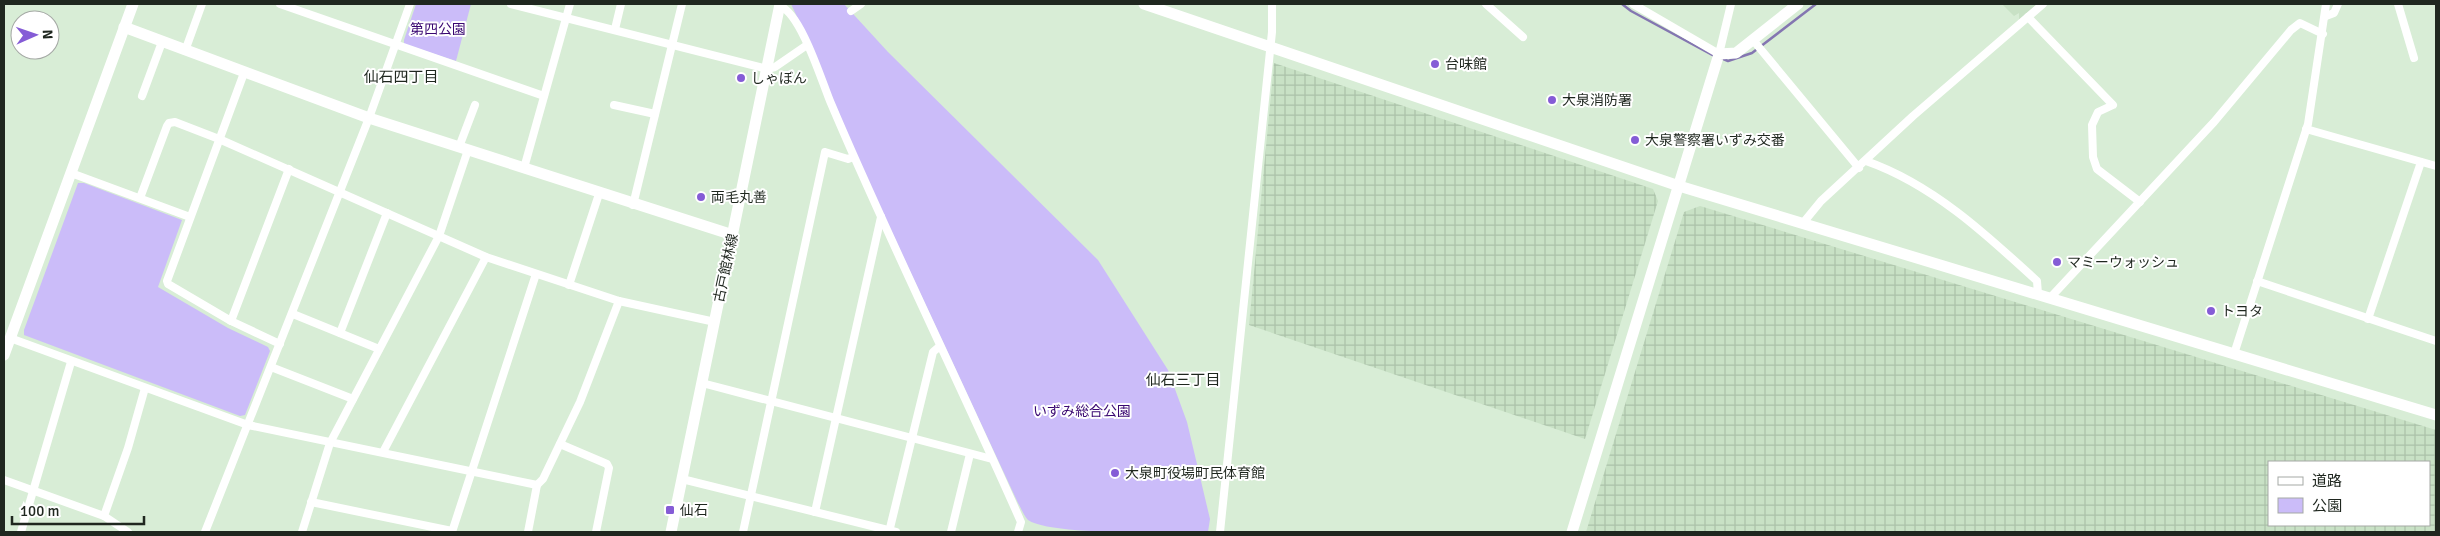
<svg xmlns="http://www.w3.org/2000/svg" width="2440" height="536" font-family="Signika,'Noto Sans JP',sans-serif">
<style>
.built{fill:#c8e1c5}
.industrial{fill:url(#industrial-grid);fill-rule:evenodd}
.park{fill:#cbbcf9}
.lines{fill:none;stroke-linecap:round;stroke-linejoin:round}
.stream{stroke:#8476b1;stroke-width:2.5}
.street{stroke:#fff;stroke-width:8}
.secondary{stroke:#fff;stroke-width:11}
.poi-dot{fill:#855cd6;stroke:#fff;stroke-width:2}
.labels{text-anchor:middle;dominant-baseline:central;stroke-width:4;stroke-linejoin:round;paint-order:stroke}
.park-label{font-size:14px;fill:#390771;stroke:#fff}
.poi-label{font-size:14px;fill:#1f271f;stroke:#fff;text-anchor:start}
.street-label{font-size:14px;fill:#1f271f;stroke:#fff}
.neighbourhood-label{font-size:15px;fill:#1f271f;stroke:#fff}
</style>
<defs>
<pattern id="industrial-grid" width="8" height="8" patternUnits="userSpaceOnUse" patternTransform="scale(1.25)"><rect width="8" height="8" fill="#c8e1c5"/><path d="M0 4h8M4 0v8" fill="none" stroke="#abc1a9"/></pattern>
</defs>
<rect width="100%" height="100%" fill="#d8edd6"/>
<polygon class="built" points="2002,4 2038,4 2019,20 2019,13 2014,16"/>
<g class="industrial">
<polygon points="1274,63 1653,189 1658,201 1585,439 1249,325"/>
<path d="M1700 206 2436 430V532H1586L1684 212ZM2269 462H2429V525H2269Z"/>
</g>
<g class="park">
<polygon points="416,4 471,4 456,61 404,44 404,40"/>
<path d="M791 4H844L888 52 1098 260 1168 370 1187 422 1210 519 1208 532C1173 532 1051 536 1028 520 1024 516 1021 508 1018 503L861 166 810 44Z"/>
<polygon points="78,183 84,183 182,220 158,287 228,328 268,347 270,351 245,415 240,416 24,335 24,330"/>
</g>
<g class="lines">
<g class="stream">
<polyline points="1622,4 1631,11 1716,57"/>
<polyline points="1721,58 1728,61 1752,53 1816,4"/>
</g>
<g class="street">
<polyline points="280,4 544,96"/>
<polyline points="511,4 767,69 775,67 807,45"/>
<polyline points="1486,4 1523,37"/>
<polyline points="1633,4 1719,54 1731,4"/>
<polyline points="2398,4 2414,58"/>
<path d="M780 6C801 14 821 79 830 101 890 243 959 381 1021 522L1018 532"/>
<polyline points="851,11 861,4"/>
<polyline points="2326,16 2334,13 2338,4"/>
<polyline points="2028,17 2113,105 2098,112 2092,125 2093,157 2097,169 2140,202"/>
<polyline points="615,29 621,4"/>
<polyline points="1753,40 1859,168"/>
<polyline points="185,51 202,4"/>
<polyline points="244,73 167,281 168,284 231,321 280,344"/>
<polyline points="142,96 162,42"/>
<polyline points="614,105 655,114"/>
<polyline points="2306,129 2436,166"/>
<polyline points="459,147 475,105"/>
<path d="M1866 161C1932 184 1986 234 2037 281L2038 294"/>
<polyline points="524,168 570,4"/>
<polyline points="71,173 190,217"/>
<polyline points="140,198 167,126 169,123 175,122 219,139 486,257 619,301 715,322"/>
<polyline points="633,205 682,4"/>
<polyline points="1803,223 1821,201 1913,116 2043,4"/>
<polyline points="2257,281 2436,341"/>
<polyline points="569,285 599,194"/>
<polyline points="2050,298 2214,122 2291,30 2300,23 2323,34"/>
<polyline points="293,314 379,349"/>
<polyline points="2368,319 2421,162"/>
<polyline points="231,321 289,169"/>
<polyline points="340,333 387,213"/>
<polyline points="10,338 248,425 537,485"/>
<polyline points="2234,354 2308,124 2326,4"/>
<polyline points="271,367 353,399"/>
<polyline points="702,383 992,459"/>
<polyline points="560,444 607,464 609,468 596,532"/>
<polyline points="383,452 486,257"/>
<polyline points="682,479 896,532"/>
<polyline points="4,480 104,516 128,532"/>
<polyline points="311,502 452,531"/>
<polyline points="815,512 881,217"/>
<polyline points="104,516 128,448 145,388"/>
<polyline points="21,532 71,362"/>
<polyline points="205,532 369,118 410,4"/>
<polyline points="302,532 330,443 439,236 468,150"/>
<polyline points="452,532 536,274"/>
<polyline points="528,532 537,485 543,479 580,402 619,301"/>
<polyline points="743,532 825,152 848,159 853,157"/>
<polyline points="889,532 933,352 940,346"/>
<polyline points="951,532 970,454"/>
<polyline points="1220,532 1272,32 1272,4"/>
</g>
<g class="secondary">
<polyline points="1144,4 1679,186 2436,415"/>
<polyline points="124,27 369,118 733,235"/>
<polyline points="4,355 133,4"/>
<polyline points="671,532 780,4"/>
<polyline points="1572,532 1719,54 1736,53 1798,4"/>
</g>
</g>
<g class="poi-dot">
<circle cx="1435" cy="64" r="5"/>
<circle cx="741" cy="78" r="5"/>
<circle cx="1552" cy="100" r="5"/>
<circle cx="1635" cy="140" r="5"/>
<circle cx="701" cy="197" r="5"/>
<circle cx="2057" cy="262" r="5"/>
<circle cx="2211" cy="311" r="5"/>
<circle cx="1115" cy="473" r="5"/>
<rect x="665" y="505" width="10" height="10" rx="2.5"/>
</g>
<g class="labels">
<g class="park-label">
<text x="438" y="29">第四公園</text>
<text x="1082" y="411">いずみ総合公園</text>
</g>
<g class="poi-label">
<text x="1445" y="64">台味館</text>
<text x="751" y="78">しゃぼん</text>
<text x="1562" y="100">大泉消防署</text>
<text x="1645" y="140">大泉警察署いずみ交番</text>
<text x="711" y="197">両毛丸善</text>
<text x="2067" y="262">マミーウォッシュ</text>
<text x="2221" y="311">トヨタ</text>
<text x="1125" y="473">大泉町役場町民体育館</text>
<text x="680" y="510">仙石</text>
</g>
<g class="street-label">
<text transform="translate(726 268) rotate(-78)">古戸館林線</text>
</g>
<g class="neighbourhood-label">
<text x="401" y="77">仙石四丁目</text>
<text x="1183" y="380">仙石三丁目</text>
</g>
</g>
<rect width="2440" height="536" fill="none" stroke="#1f271f" stroke-width="10"/>
<rect x="2268" y="461" width="162" height="65" fill="#ffffff" stroke="#a5a9a5"/>
<rect x="2278" y="477" width="25" height="8" fill="#ffffff" stroke="#a5a9a5"/>
<text x="2312" y="486" font-size="15" fill="#1f271f">道路</text>
<rect x="2278" y="498" width="25" height="15" fill="#cbbcf9" stroke="#a5a9a5"/>
<text x="2312" y="511" font-size="15" fill="#1f271f">公園</text>
<g transform="translate(35 35) rotate(88)"><circle r="24" fill="#ffffff" stroke="#a5a9a5"/>
<path d="M0-4L9 19L0 12L-9 19Z" fill="#855cd6"/>
<text y="-8" font-size="14" font-weight="bold" text-anchor="middle" fill="#1f271f">N</text>
</g>
<path d="M12 516v8h132v-8" fill="none" stroke="#1f271f" stroke-width="2.5"/>
<text x="20" y="516" font-size="15" fill="#1f271f" stroke="#ffffff" stroke-width="4" paint-order="stroke">100 m</text>
</svg>
